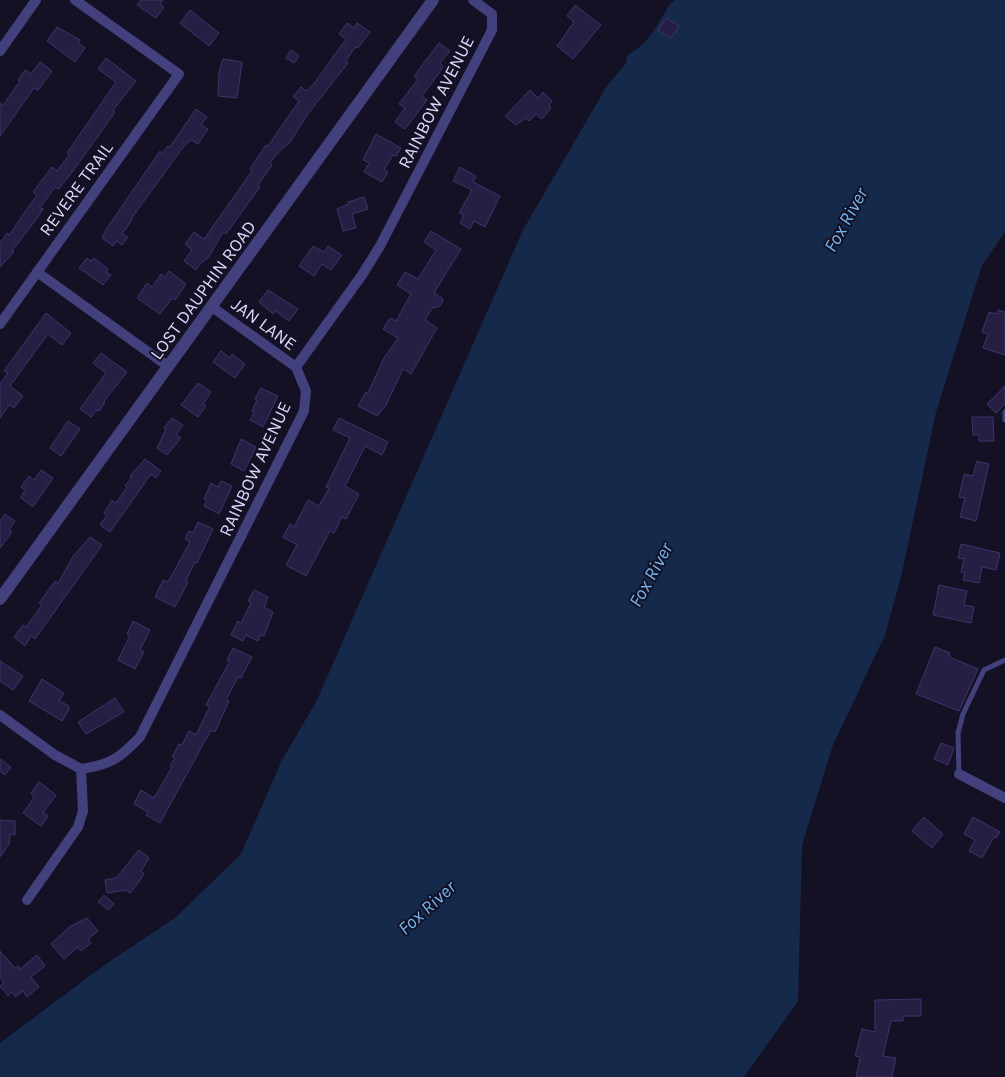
<svg xmlns="http://www.w3.org/2000/svg" width="1005" height="1077" font-family="Karla,sans-serif">
<style>
.water{fill:#152a4a}
.building{fill:#261f43;stroke:#3e336d}
.lines{fill:none;stroke-linecap:round;stroke-linejoin:round}
.service{stroke:#42417e;stroke-width:5}
.minor{stroke:#42417e;stroke-width:10}
.tertiary{stroke:#42417e;stroke-width:12}
.labels{text-anchor:middle;dominant-baseline:central;stroke-width:4;stroke-linejoin:round;paint-order:stroke}
.street-label{font-size:18px;fill:#dbd8fb;stroke:#141124}
.water-label{font-size:19px;font-style:italic;fill:#70b7f1;stroke:#141124}
</style>
<rect width="100%" height="100%" fill="#141124"/>
<path class="water" d="M675 0H1005V232L982 265 936 412 902 573 885 635 833 745 802 845 798 1001 744 1077H0V1043L106 964 175 918 241 854 282 760 317 700 523 230 607 86 626 63C626 53 631 53 637 49 652 38 661 18 671 3Z"/>
<g class="building">
<polygon points="141,0 163,0 160,4 164,7 156,18 137,5"/>
<polygon points="575,5 601,25 573,59 557,46 574,22 567,16"/>
<polygon points="190,10 219,33 209,46 180,23"/>
<polygon points="666,18 679,26 671,38 658,31"/>
<polygon points="347,23 354,28 357,23 370,32 358,48 356,47 351,53 346,61 348,63 307,115 291,141 277,154 270,163 272,165 258,185 260,187 226,234 223,232 209,257 203,262 202,261 196,270 184,261 192,250 185,244 194,232 204,239 252,171 250,169 259,155 266,145 268,146 299,101 293,97 301,87 306,91 313,85 346,39 339,34"/>
<polygon points="57,27 80,40 78,42 85,48 75,62 47,41"/>
<polygon points="439,43 450,51 440,63 443,66 439,73 422,96 427,100 405,129 395,122 405,108 399,104 418,79 414,76"/>
<polygon points="291,50 299,56 294,63 286,58"/>
<polygon points="106,58 136,81 113,110 115,112 73,171 59,189 55,187 40,208 43,209 38,217 12,251 14,252 0,267 0,243 7,233 9,235 37,195 33,192 52,167 57,171 69,155 67,153 116,82 98,69"/>
<polygon points="223,59 242,62 237,98 218,96 219,72"/>
<polygon points="40,62 52,71 38,90 34,88 0,136 0,103 3,105 20,81 18,80 25,70 31,74"/>
<polygon points="530,90 538,98 543,92 552,101 549,105 551,108 542,119 536,114 529,121 526,118 516,125 505,116"/>
<polygon points="196,109 207,117 201,125 208,129 198,144 191,140 184,146 131,219 132,220 122,234 128,237 122,245 117,241 113,246 102,238 107,228 160,151 162,153 168,146 170,147"/>
<polygon points="376,134 401,148 396,156 393,155 384,170 388,172 382,182 364,172 369,163 363,160"/>
<polygon points="460,167 476,176 473,182 500,196 485,227 474,221 470,229 460,223 464,215 459,213 472,190 453,181"/>
<polygon points="364,197 368,209 352,214 356,228 343,231 337,209 349,204 348,202"/>
<polygon points="431,231 461,249 434,293 442,298 443,301 440,306 432,308 425,320 437,328 411,374 403,369 386,405 377,416 358,406 366,392 368,393 384,358 398,338 383,329 390,318 396,321 411,294 397,285 405,272 418,279 436,250 424,242"/>
<polygon points="313,246 324,252 328,246 342,255 331,270 322,264 314,276 299,266"/>
<polygon points="87,258 91,261 94,258 108,269 106,272 111,275 103,285 79,268"/>
<polygon points="169,271 186,284 175,300 172,298 160,314 137,298 147,283 152,287 161,274 165,277"/>
<polygon points="268,290 298,309 289,321 275,311 273,314 259,302"/>
<polygon points="998,310 1005,312 1005,355 983,348 988,334 982,332 989,312 997,314"/>
<polygon points="46,313 71,333 62,345 48,334 10,386 23,396 14,408 9,405 0,418 0,384 8,373 4,371"/>
<polygon points="221,351 230,358 232,354 245,364 235,378 213,362"/>
<polygon points="101,353 127,372 104,401 105,402 99,411 97,410 91,417 80,409 106,373 93,363"/>
<polygon points="198,383 211,392 203,404 206,406 198,417 181,405"/>
<polygon points="1005,386 1005,404 996,413 987,404"/>
<polygon points="261,388 278,396 263,427 250,420 254,413 252,411 257,400 255,399"/>
<polygon points="972,417 993,417 994,441 979,441 979,435 973,435"/>
<polygon points="172,418 183,425 176,435 181,438 167,455 157,448 166,429 164,428"/>
<polygon points="339,418 388,442 382,455 365,446 345,486 359,494 346,519 342,517 334,533 330,531 306,576 286,565 297,545 283,537 290,524 294,527 308,500 319,506 329,488 326,487 350,438 333,430"/>
<polygon points="68,421 80,429 61,456 50,448"/>
<polygon points="241,439 256,447 244,471 231,464"/>
<polygon points="145,459 161,471 156,478 151,474 110,532 100,525 107,515 104,513 112,500 116,503 127,487 125,486 132,477 130,476"/>
<polygon points="977,461 989,464 976,521 960,517 965,498 959,497 964,474 973,476"/>
<polygon points="41,470 53,478 33,507 21,498 25,490 21,487 29,476 34,480"/>
<polygon points="221,481 232,486 219,514 204,506 207,500 204,499 211,483 218,487"/>
<polygon points="5,514 15,521 9,530 12,532 0,548 0,521"/>
<polygon points="198,522 213,529 197,563 195,562 186,580 188,582 175,607 155,597 163,580 168,582 190,542 185,539 189,531 193,533"/>
<polygon points="90,537 102,545 35,639 31,636 25,646 14,637 23,625 26,627 42,605 39,603 55,581 58,583 74,555"/>
<polygon points="961,544 1000,553 996,570 982,567 979,583 963,580 965,573 961,572 964,559 958,558"/>
<polygon points="939,585 967,591 964,605 974,607 971,623 933,615"/>
<polygon points="254,590 268,597 264,607 273,612 264,636 261,635 258,641 246,635 243,641 231,635 238,621 241,623 251,603 248,601"/>
<polygon points="133,621 150,630 140,650 144,652 135,669 118,660 130,636 127,634"/>
<polygon points="935,647 950,653 949,657 978,669 959,711 916,694"/>
<polygon points="233,648 252,657 241,678 238,677 226,700 229,701 215,732 211,730 160,823 146,815 148,812 134,804 141,790 154,798 172,767 170,766 175,758 172,757 179,744 182,745 189,731 196,735 210,706 206,705 230,661 227,660"/>
<polygon points="0,661 23,676 13,690 0,681"/>
<polygon points="42,679 64,693 59,701 69,706 69,710 62,721 29,701"/>
<polygon points="115,698 124,712 86,734 78,722"/>
<polygon points="941,743 954,748 948,765 934,759"/>
<polygon points="0,759 11,767 5,775 0,771"/>
<polygon points="39,782 56,795 43,813 48,816 41,826 23,813 34,798 31,793"/>
<polygon points="924,817 943,834 932,848 912,831"/>
<polygon points="973,817 1000,832 996,838 994,837 982,858 969,851 975,840 964,834"/>
<polygon points="0,820 15,821 15,835 10,834 9,844 0,857"/>
<polygon points="139,850 149,858 141,871 144,874 138,883 130,893 126,890 107,893 105,880 116,878"/>
<polygon points="104,895 114,904 108,910 98,902"/>
<polygon points="87,918 98,931 88,939 91,943 81,951 78,947 64,959 51,944 69,927"/>
<polygon points="0,951 15,968 19,966 19,970 37,955 45,966 31,977 39,987 27,997 23,991 15,997 12,992 8,996 0,986 4,982 0,977"/>
<polygon points="921,999 921,1016 903,1016 903,1021 891,1021 883,1056 896,1058 892,1077 856,1077 860,1057 855,1056 862,1029 875,1032 875,1000"/>
</g>
<g class="lines">
<g class="service">
<polyline points="1005,412 1005,420"/>
<polyline points="959,774 958,733 963,714 984,670 1005,660"/>
</g>
<g class="minor">
<polyline points="0,51 36,0"/>
<polyline points="37,272 169,367"/>
<polyline points="212,307 296,367"/>
<polyline points="0,324 179,74 75,0"/>
<polyline points="296,367 362,275 380,246 492,30 492,14 473,0"/>
<polyline points="0,715 55,755 81,769"/>
<path d="M81 769C110 765 120 758 140 737L304 411 306 391 296 367"/>
<polyline points="959,774 1005,798"/>
<polyline points="27,900 78,827 83,811 81,769"/>
</g>
<polyline class="tertiary" points="0,599 433,0"/>
</g>
<g class="labels">
<g class="street-label">
<text transform="translate(436 102) rotate(-63)">RAINBOW AVENUE</text>
<text transform="translate(76 189) rotate(-54)">REVERE TRAIL</text>
<text transform="translate(203 290) rotate(-54)">LOST DAUPHIN ROAD</text>
<text transform="translate(264 324) rotate(36)">JAN LANE</text>
<text transform="translate(255 469) rotate(-65)">RAINBOW AVENUE</text>
</g>
<g class="water-label">
<text transform="translate(846 220) rotate(-61)">Fox River</text>
<text transform="translate(651 575) rotate(-61)">Fox River</text>
<text transform="translate(427 908) rotate(-42)">Fox River</text>
</g>
</g>
</svg>
